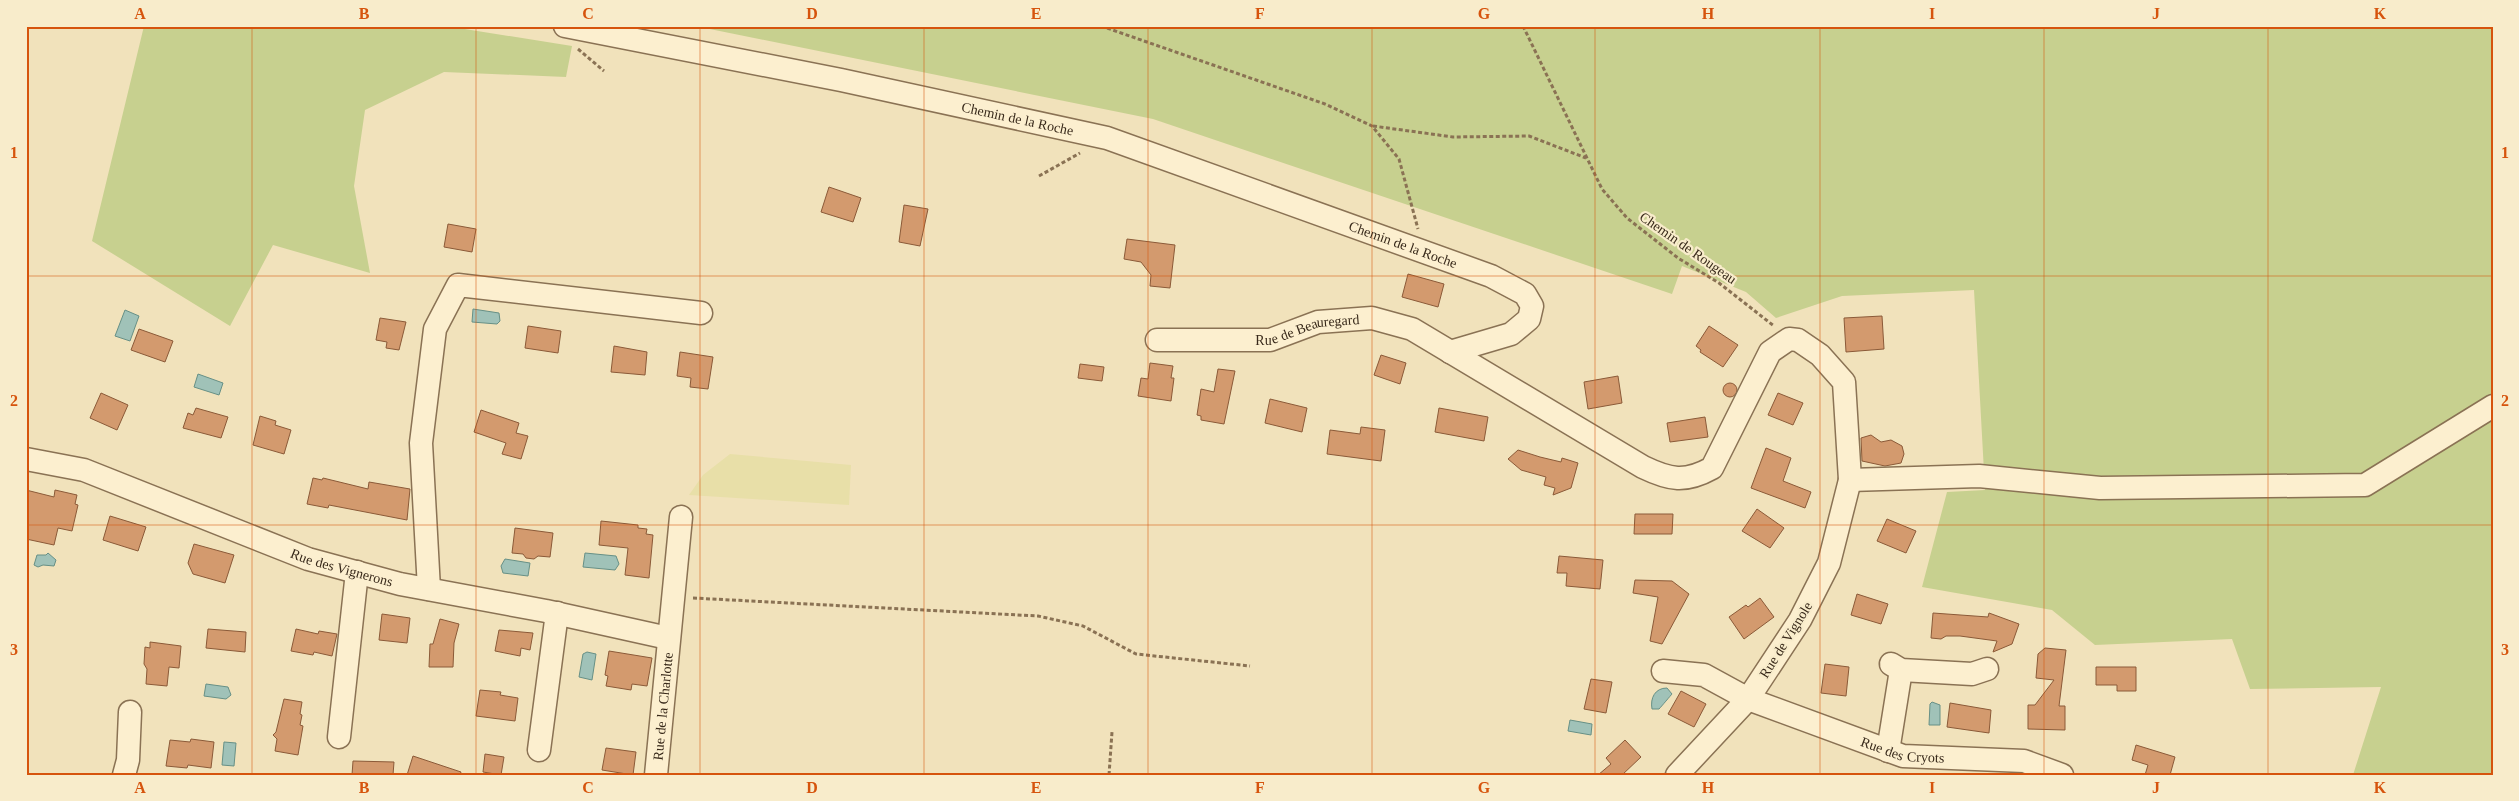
<svg xmlns="http://www.w3.org/2000/svg" width="2519" height="801" font-family="'Times New Roman',serif">
<style>
.farmland{fill:#e8dfa8}
.green{fill:#c7d08f}
.water{fill:#a0c2b8;stroke:#679086}
.building{fill:#d39a6e;stroke:#8b5a38}
.lines{fill:none;stroke-linecap:round;stroke-linejoin:round}
.minor-casing{stroke:#8a7254;stroke-width:25}
.path{stroke:#8a7254;stroke-width:3;stroke-dasharray:4 2.5;stroke-linecap:butt}
.minor{stroke:#fcefcf;stroke-width:22}
.grid{fill:none;stroke:#d6540d;stroke-width:1;stroke-opacity:0.55}
.labels{text-anchor:middle;dominant-baseline:central;stroke-width:4.5;stroke-linejoin:round;paint-order:stroke}
.street-label{font-size:14px;fill:#38291a;stroke:#f8eccb}
.neatline{fill:none;stroke:#d6540d;stroke-width:2}
.grid-label{font-size:16px;text-anchor:middle;font-weight:bold;fill:#d6540d}
</style>
<rect width="100%" height="100%" fill="#f1e2bb"/>
<polygon class="farmland" points="730,454 851,465 849,505 689,495 703,475"/>
<g class="green">
<polygon points="144,26 446,26 572,46 566,77 444,72 365,110 354,186 370,273 273,245 230,326 92,241"/>
<polygon points="695,26 2493,26 2493,775 2353,775 2381,687 2250,689 2232,639 2095,645 2052,610 1922,587 1947,492 1985,490 1974,290 1842,296 1776,318 1746,292 1682,266 1672,294 1153,119"/>
</g>
<g class="water">
<polygon points="473,309 499,313 500,321 497,324 472,322"/>
<polygon points="125,310 139,316 130,341 115,336"/>
<polygon points="198,374 223,383 219,395 194,387"/>
<polygon points="48,553 56,560 54,566 43,565 38,567 34,565 37,555 46,555"/>
<polygon points="585,553 616,556 619,564 615,570 583,567"/>
<polygon points="505,559 530,563 528,576 503,573 501,566"/>
<polygon points="587,652 596,654 592,680 579,677 583,654"/>
<polygon points="206,684 228,687 231,695 226,699 204,696"/>
<path d="M1667 688 1672 694C1671 695 1661 707 1659 709H1652C1650 698 1655 688 1667 688Z"/>
<polygon points="1932,702 1940,705 1940,725 1929,725 1930,704"/>
<polygon points="1570,720 1592,724 1591,735 1568,731"/>
<polygon points="224,742 236,743 234,766 222,765"/>
</g>
<g class="building">
<polygon points="829,187 861,198 853,222 821,212"/>
<polygon points="904,205 928,209 920,246 899,242"/>
<polygon points="448,224 476,229 472,252 444,247"/>
<polygon points="1127,239 1175,245 1170,288 1150,286 1151,275 1141,262 1124,259"/>
<polygon points="1408,274 1444,284 1438,307 1402,297"/>
<polygon points="1882,316 1884,349 1846,352 1844,318"/>
<polygon points="380,318 406,322 399,350 386,348 387,342 376,340"/>
<polygon points="528,326 561,331 558,353 525,348"/>
<polygon points="1709,326 1738,345 1723,367 1700,352 1701,350 1696,346"/>
<polygon points="139,329 173,341 165,362 131,350"/>
<polygon points="614,346 647,352 645,375 611,372"/>
<polygon points="680,352 713,357 708,389 690,387 691,378 677,376"/>
<polygon points="1381,355 1406,363 1400,384 1374,375"/>
<polygon points="1150,363 1173,366 1171,378 1174,378 1171,401 1138,396 1141,378 1148,379"/>
<polygon points="1080,364 1104,367 1102,381 1078,378"/>
<polygon points="1218,369 1235,371 1224,424 1201,420 1201,416 1197,415 1201,389 1214,392"/>
<polygon points="1618,376 1622,403 1588,409 1584,382"/>
<circle cx="1730" cy="390" r="7"/>
<polygon points="101,393 128,405 117,430 90,418"/>
<polygon points="1778,393 1803,403 1793,425 1768,415"/>
<polygon points="1270,399 1307,408 1302,432 1265,423"/>
<polygon points="196,408 228,417 221,438 183,428 188,413 193,415"/>
<polygon points="1439,408 1488,417 1484,441 1435,432"/>
<polygon points="481,410 519,423 516,433 528,436 521,459 502,454 506,443 474,432"/>
<polygon points="260,416 276,421 275,425 291,430 284,454 253,445"/>
<polygon points="1705,417 1708,437 1670,442 1667,423"/>
<polygon points="1361,427 1385,430 1381,461 1327,454 1330,430 1360,434"/>
<polygon points="1871,435 1881,442 1891,440 1902,446 1904,454 1901,463 1885,466 1862,461 1861,438"/>
<polygon points="1766,448 1791,458 1783,481 1811,492 1805,508 1751,488"/>
<polygon points="1518,450 1540,457 1561,462 1562,458 1578,463 1571,488 1553,495 1555,488 1544,485 1546,477 1521,470 1508,459"/>
<polygon points="313,478 322,480 323,478 368,489 369,482 410,489 407,520 329,505 328,508 307,504"/>
<polygon points="26,490 54,497 55,490 77,495 75,504 78,505 72,531 58,528 54,545 26,539"/>
<polygon points="1757,509 1784,528 1770,548 1742,531"/>
<polygon points="1635,514 1673,514 1672,534 1634,534"/>
<polygon points="110,516 146,527 138,551 103,540"/>
<polygon points="1887,519 1916,531 1906,553 1877,541"/>
<polygon points="601,521 638,525 638,528 647,529 646,534 653,535 649,578 625,575 628,548 599,545"/>
<polygon points="515,528 553,533 550,557 538,556 534,559 526,558 523,554 512,553"/>
<polygon points="194,544 234,555 225,583 193,574 188,563"/>
<polygon points="1559,556 1603,560 1600,589 1566,586 1567,573 1557,573"/>
<polygon points="1635,580 1672,581 1689,594 1662,644 1650,641 1658,597 1633,593"/>
<polygon points="1857,594 1888,604 1881,624 1851,615"/>
<polygon points="1760,598 1774,617 1744,639 1729,617 1746,605 1748,607"/>
<polygon points="1933,613 1988,617 1989,613 2019,624 2012,644 1993,652 1997,641 1960,636 1946,636 1941,639 1931,638"/>
<polygon points="382,614 410,618 407,643 379,640"/>
<polygon points="440,619 459,624 454,643 453,667 429,667 430,644 433,644"/>
<polygon points="208,629 246,632 245,652 206,648"/>
<polygon points="296,629 318,634 319,631 337,634 332,656 314,652 313,655 291,651"/>
<polygon points="499,630 533,633 530,650 521,648 520,656 495,651"/>
<polygon points="150,642 181,646 179,668 169,667 167,686 146,684 147,669 144,664 145,647 150,648"/>
<polygon points="2045,648 2066,650 2059,706 2065,706 2065,730 2028,729 2028,705 2035,705 2054,680 2036,678 2038,654"/>
<polygon points="609,651 652,658 647,686 632,684 631,690 606,686 608,676 605,675"/>
<polygon points="1825,664 1849,667 1846,696 1821,693"/>
<polygon points="2096,667 2136,667 2136,691 2117,691 2117,685 2096,685"/>
<polygon points="1591,679 1612,682 1606,713 1584,709"/>
<polygon points="480,690 501,692 500,695 518,698 515,721 476,716"/>
<polygon points="1681,691 1706,704 1694,727 1668,714"/>
<polygon points="284,699 302,702 300,714 302,715 300,725 303,726 298,755 275,751 277,739 273,735 276,732"/>
<polygon points="1950,703 1991,710 1989,733 1947,727"/>
<polygon points="191,739 214,742 211,768 188,765 187,768 166,766 170,740 190,742"/>
<polygon points="1625,740 1641,757 1622,775 1598,775 1611,764 1606,758"/>
<polygon points="2136,745 2175,757 2170,775 2145,775 2148,765 2132,760"/>
<polygon points="606,748 636,752 633,775 602,770"/>
<polygon points="485,754 504,757 501,775 483,772"/>
<polygon points="413,756 461,772 460,775 407,775"/>
<polygon points="353,761 394,762 393,775 352,775"/>
</g>
<g class="lines">
<defs>
<g id="minor">
<path id="s1" d="M565 26 841 80 1107 138 1491 276 1525 294 1532 306 1529 319 1511 334 1450 352"/>
<path id="s2" d="M1157 340H1270L1318 322 1372 318 1412 329 1643 467C1670 480 1685 483 1712 468L1770 352 1789 339 1798 340 1820 355 1844 382 1850 480 1829 563 1800 620 1748 699 1677 775"/>
<path id="s3" d="M26 459 84 470 308 559 400 584 546 611 668 638"/>
<polyline points="1850,480 1979,476 2100,488 2365,485 2493,406"/>
<polyline points="429,589 421,443 435,329 458,285 701,313"/>
<polyline points="1891,664 1901,670 1972,674 1987,669"/>
<path id="s4" d="M1663 671 1704 675 1748 699 1903 756 2024 761 2062 775"/>
<polyline points="339,737 357,572"/>
<polyline points="539,750 557,613"/>
<polyline points="1888,751 1901,670"/>
<polyline points="124,775 128,760 130,712"/>
<path id="s5" d="M656 775 681 517"/>
</g>
</defs>
<use href="#minor" class="minor-casing"/>
<g class="path">
<polyline points="1101,26 1325,104 1372,126 1399,159 1418,229"/>
<polyline points="1523,26 1602,189 1627,218 1678,258 1719,283 1774,326"/>
<polyline points="578,49 604,71"/>
<polyline points="1373,126 1453,137 1529,136 1586,158"/>
<polyline points="1039,176 1080,153"/>
<polyline points="693,598 1038,616 1083,626 1136,654 1250,666"/>
<polyline points="1109,775 1112,732"/>
</g>
<use href="#minor" class="minor"/>
</g>
<path class="grid" d="M252 26V775M476 26V775M700 26V775M924 26V775M1148 26V775M1372 26V775M1595 26V775M1820 26V775M2044 26V775M2268 26V775M26 276H2493M26 525H2493"/>
<g class="labels">
<g class="street-label">
<text stroke="none"><textPath href="#s1" startOffset="462">Chemin de la Roche</textPath></text>
<text stroke="none"><textPath href="#s1" startOffset="868">Chemin de la Roche</textPath></text>
<text transform="translate(1688 248) rotate(35)">Chemin de Rougeau</text>
<text stroke="none"><textPath href="#s2" startOffset="152">Rue de Beauregard</textPath></text>
<text stroke="none"><textPath href="#s3" startOffset="335">Rue des Vignerons</textPath></text>
<text transform="translate(1786 640) rotate(-58)">Rue de Vignole</text>
<text stroke="none"><textPath href="#s5" startOffset="69">Rue de la Charlotte</textPath></text>
<text stroke="none"><textPath href="#s4" startOffset="255">Rue des Cryots</textPath></text>
</g>
</g>
<rect width="2519" height="801" fill="none" stroke="#f8eccb" stroke-width="55"/>
<rect x="28" y="28" width="2464" height="746" class="neatline"/>
<g class="grid-label">
<text x="140" y="19">A</text>
<text x="364" y="19">B</text>
<text x="588" y="19">C</text>
<text x="812" y="19">D</text>
<text x="1036" y="19">E</text>
<text x="1260" y="19">F</text>
<text x="1484" y="19">G</text>
<text x="1708" y="19">H</text>
<text x="1932" y="19">I</text>
<text x="2156" y="19">J</text>
<text x="2380" y="19">K</text>
<text x="14" y="158">1</text>
<text x="2505" y="158">1</text>
<text x="14" y="406">2</text>
<text x="2505" y="406">2</text>
<text x="14" y="655">3</text>
<text x="2505" y="655">3</text>
<text x="140" y="793">A</text>
<text x="364" y="793">B</text>
<text x="588" y="793">C</text>
<text x="812" y="793">D</text>
<text x="1036" y="793">E</text>
<text x="1260" y="793">F</text>
<text x="1484" y="793">G</text>
<text x="1708" y="793">H</text>
<text x="1932" y="793">I</text>
<text x="2156" y="793">J</text>
<text x="2380" y="793">K</text>
</g>
</svg>
